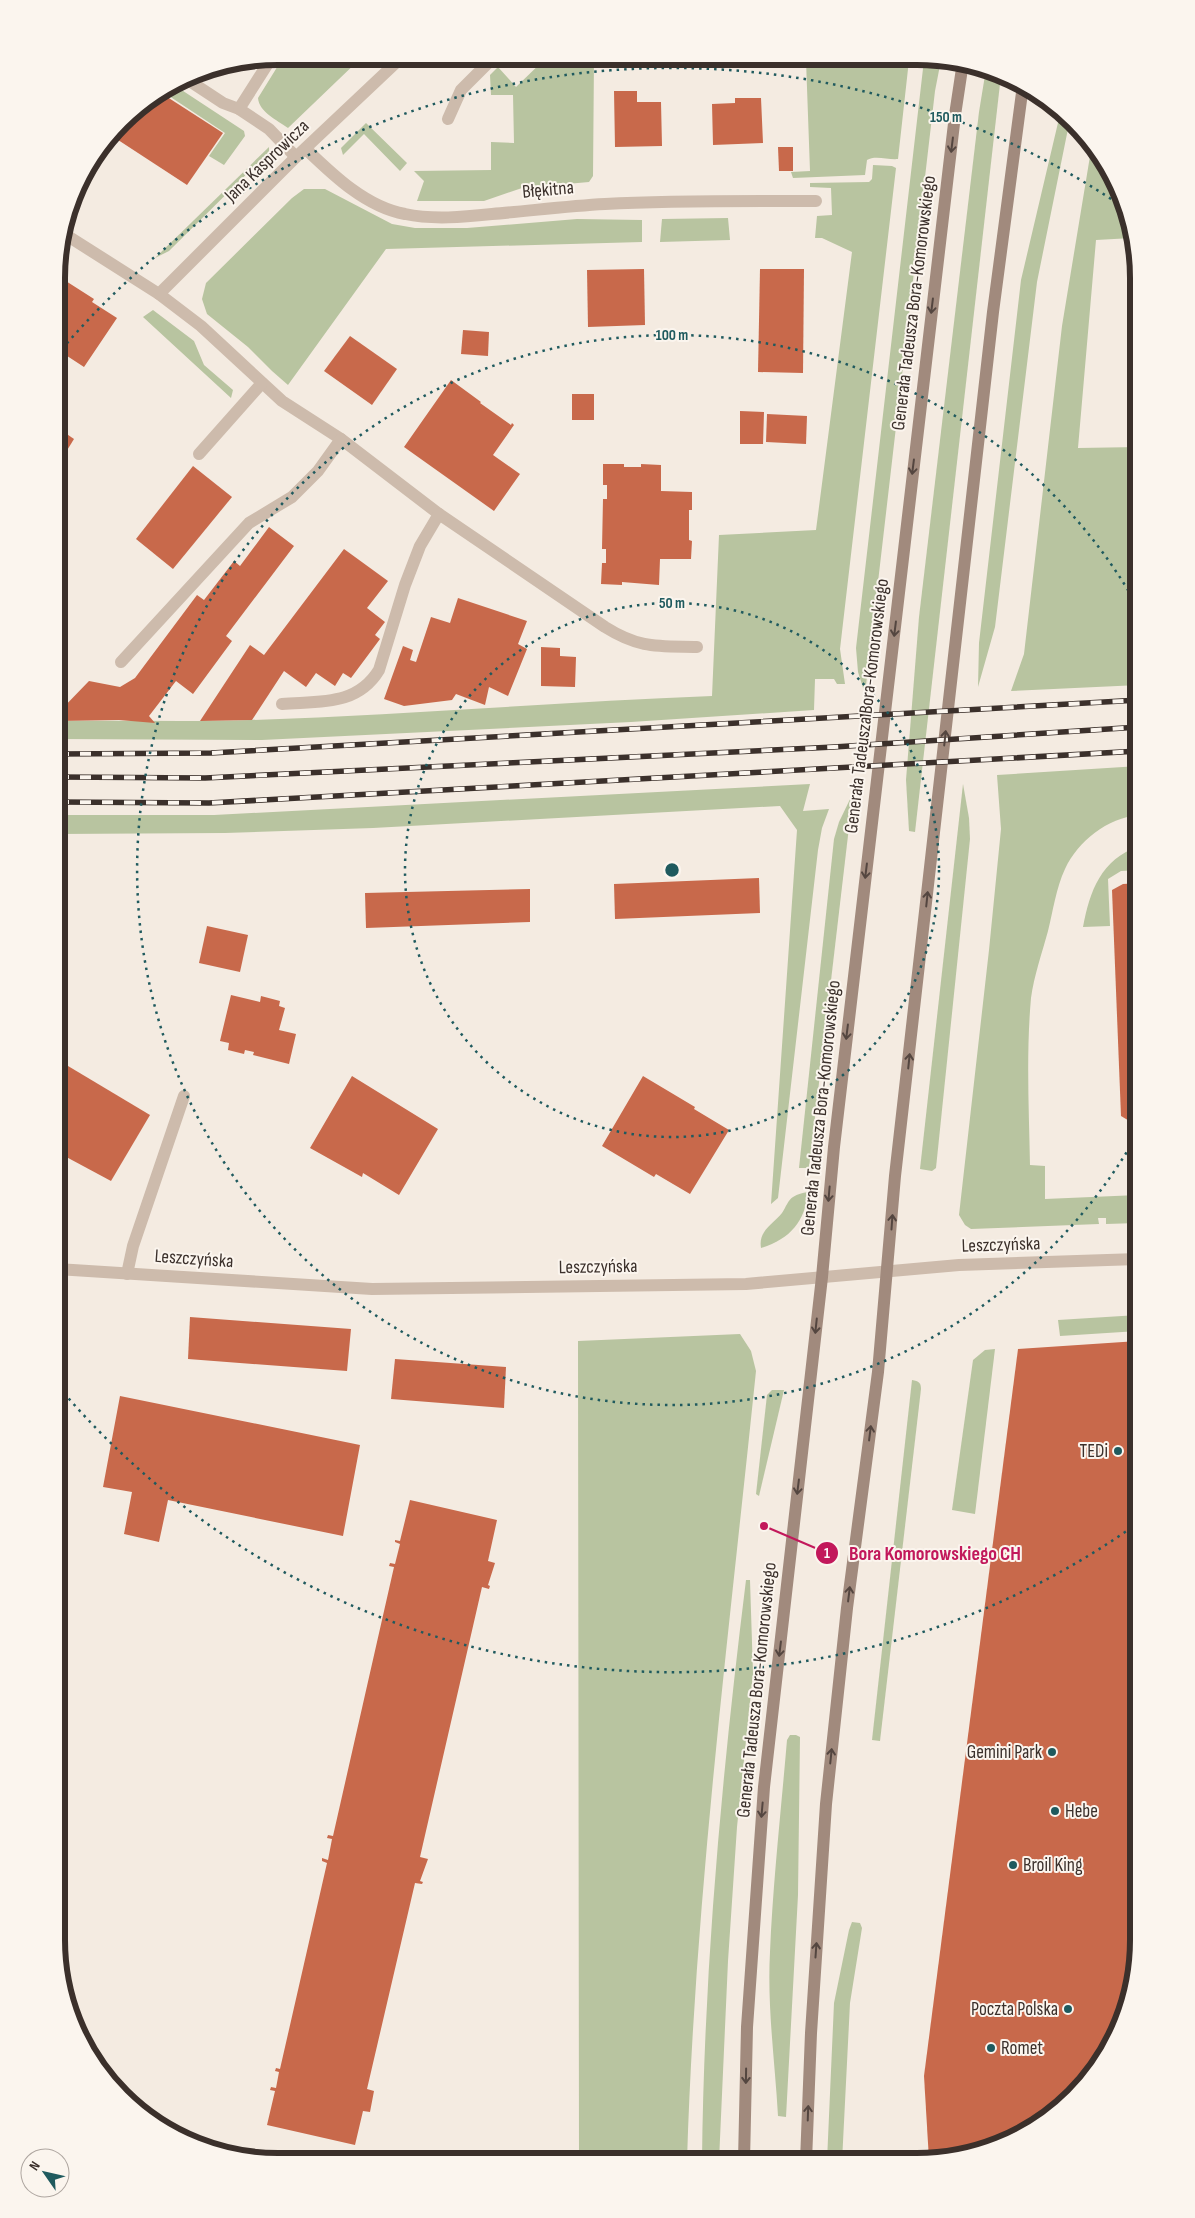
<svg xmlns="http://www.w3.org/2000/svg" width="1195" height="2218" font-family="'Sofia Sans Condensed',sans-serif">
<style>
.green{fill:#b8c4a0}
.building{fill:#c8694b}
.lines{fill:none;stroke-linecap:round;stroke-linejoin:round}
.service{stroke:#cdbbac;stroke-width:12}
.minor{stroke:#cdbbac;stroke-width:12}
.secondary{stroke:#a18a7d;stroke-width:12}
.rail-casing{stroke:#3b302b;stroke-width:5.5}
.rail{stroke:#fbf5ee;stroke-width:4;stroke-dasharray:11;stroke-linecap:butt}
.oneway{stroke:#544640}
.ring{fill:none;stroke:#1f5a5e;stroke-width:2.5;stroke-dasharray:2.5 5}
.poi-dot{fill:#1f5a5e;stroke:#fbf5ee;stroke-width:2}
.labels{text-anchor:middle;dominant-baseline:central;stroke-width:4;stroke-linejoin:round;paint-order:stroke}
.street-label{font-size:19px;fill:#3b302b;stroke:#fbf5ee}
.poi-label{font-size:19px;fill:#3b302b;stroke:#fbf5ee;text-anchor:end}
.rim{fill:none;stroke:#3b302b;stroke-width:6}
.centre{fill:#1f5a5e;stroke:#fbf5ee;stroke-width:2.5}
.ring-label{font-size:15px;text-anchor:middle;font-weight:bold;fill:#1f5a5e;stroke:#fbf5ee;stroke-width:4;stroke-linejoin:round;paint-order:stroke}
.leader{fill:none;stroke:#c2185b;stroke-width:2}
.callout-dot{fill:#c2185b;stroke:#fbf5ee;stroke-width:2}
.mark-label{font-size:15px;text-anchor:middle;font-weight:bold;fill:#fff}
.callout-label{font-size:20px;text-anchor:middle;font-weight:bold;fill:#c2185b;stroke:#fbf5ee;stroke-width:4;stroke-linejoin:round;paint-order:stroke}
</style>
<rect width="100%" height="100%" fill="#f4ebe1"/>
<g class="green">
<path d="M284 56 362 57 288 128C277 120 259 112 258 98Z"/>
<polygon points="546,58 594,58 593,176 589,182 522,188 484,201 417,201 424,181 414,171 491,170 491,142 514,143 513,95 491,95 490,75 498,67 516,87"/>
<path d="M806 60H909L898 159C888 160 875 155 867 160L865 175 793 178 791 172 810 171Z"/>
<polygon points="924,60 941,60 935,91 865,694 858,672 856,648"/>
<polygon points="986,69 1001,75 915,832 909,831 906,780 919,617 979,112"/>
<polygon points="174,85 244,131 245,136 224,165 209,156 225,133 163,92"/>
<polygon points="1061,110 1070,119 1037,282 995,627 978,687 979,643 1021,280"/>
<polygon points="366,123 407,163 400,171 364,134 343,155 341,148"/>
<polygon points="1092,144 1102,155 1127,207 1132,238 1096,240 1078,448 1139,447 1139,685 1011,691 1024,654 1062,326"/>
<polygon points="269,147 269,152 169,251 155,258"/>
<path d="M873 165 892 166 896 168 840 649 845 684H837L834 679H815L814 710 631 722 262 740 58 739V721C122 720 186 722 251 720 405 715 558 702 712 696L719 535 816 530 852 252 822 238H815L817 216 832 215 831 188 810 187V183L869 182 872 179Z"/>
<polygon points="304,189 325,189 392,224 415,228 467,228 577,219 642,220 642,242 386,249 288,385 272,371 248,347 207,314 202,299 206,283 292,198"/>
<polygon points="728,218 730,240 660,242 662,219"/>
<polygon points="153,310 194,341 204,365 233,390 231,398 143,317"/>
<path d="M1139 766V815C1107 818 1078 841 1065 869 1056 888 1053 911 1048 931 1042 953 1034 976 1031 998 1026 1054 1029 1110 1030 1165L1045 1166V1199L1138 1195V1223L1106 1224V1218H1098L1099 1224 971 1229 965 1225 959 1215 989 950 1001 829 997 775Z"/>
<polygon points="810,784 803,811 829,809 822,828 818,850 778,1198 771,1204 797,830 780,806 373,828 225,833 57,834 57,815 214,815"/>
<polygon points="963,784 969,818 970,839 936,1168 932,1171 920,1169"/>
<polygon points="853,793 809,1168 799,1168 834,839 839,822"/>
<path d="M1139 846V870L1121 871 1108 879 1110 926 1083 927C1090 890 1101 860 1139 846Z"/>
<path d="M808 1192C805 1222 790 1239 761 1248 758 1231 773 1224 782 1213 786 1207 788 1200 793 1197 798 1194 802 1193 808 1192Z"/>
<polygon points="1138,1315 1138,1331 1060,1336 1058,1320"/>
<path d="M740 1334 751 1351 756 1371C729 1634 695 1897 687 2161H579L578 1341Z"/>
<polygon points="995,1349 975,1514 952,1510 973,1360 985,1350"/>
<path d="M912 1380C919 1381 921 1383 921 1389L880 1741 872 1740Z"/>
<polygon points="772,1390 784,1390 759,1496 756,1494 767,1395"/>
<path d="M746 1580H750L753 1674 737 1827 728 1961 719 2161H702C704 1967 722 1773 746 1580Z"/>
<path d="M790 1735H796L800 1737 798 1895 786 2117 778 2116C775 2062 767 2007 770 1952 773 1882 781 1811 787 1740Z"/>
<polygon points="852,1922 860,1923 862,1928 850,2003 842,2162 827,2161 834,2003 849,1930"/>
</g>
<g class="building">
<polygon points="614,91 637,91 637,102 661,102 662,146 615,147"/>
<polygon points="161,93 223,133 187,185 112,136 132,111"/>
<polygon points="735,98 761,98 763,143 713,145 712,104 735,103"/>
<polygon points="778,147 793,147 793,171 779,171"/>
<polygon points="644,269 645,325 588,327 587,270"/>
<polygon points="760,269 804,269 803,373 758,372"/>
<polygon points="58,276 94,299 92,302 117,318 84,367 58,350"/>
<polygon points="463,330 489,332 488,356 461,354"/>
<polygon points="350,336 397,369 372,405 324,371"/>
<polygon points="451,380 481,402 480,403 511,425 512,423 514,425 493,455 520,474 494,511 404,447"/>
<rect x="572" y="394" width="22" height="26"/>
<polygon points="740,411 764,412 763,444 740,444"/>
<polygon points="767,414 807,416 806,444 766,442"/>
<polygon points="58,428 74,439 58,465"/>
<polygon points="603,464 624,464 624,467 641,467 641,464 661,465 661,491 692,492 692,510 689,510 689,540 692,541 691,559 660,559 659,585 622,582 622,585 601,584 602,563 606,563 606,549 602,549 603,499 607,499 607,485 603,485"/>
<polygon points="193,466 232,497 173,569 136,539"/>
<polygon points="269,527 294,546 226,636 232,641 193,694 176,681 149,716 155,723 119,720 58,721 58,713 89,681 120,687 135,678 197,595 204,600 234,561 240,566"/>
<polygon points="344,549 388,581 367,608 385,622 375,635 380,639 351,678 343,673 335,686 316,673 306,687 284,671 252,720 200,721 250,645 264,655"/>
<polygon points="458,598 527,621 518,644 527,649 508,696 489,687 485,705 456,694 452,700 404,706 384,699 403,646 413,650 410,660 416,662 431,617 450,623"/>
<polygon points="541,647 560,648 560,656 576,657 575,687 541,686"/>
<polygon points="759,878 760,913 615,919 614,884"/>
<polygon points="1139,883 1138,1122 1131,1122 1121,1116 1112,890 1123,884"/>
<polygon points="530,889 530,922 366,928 365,893"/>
<polygon points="207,926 248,935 240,972 199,963"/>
<polygon points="231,995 260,1002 261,996 280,1001 279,1006 285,1008 279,1030 296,1034 289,1064 253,1055 254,1052 245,1050 244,1054 228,1050 229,1043 220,1041"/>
<polygon points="63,1063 150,1115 111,1181 57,1152 57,1072"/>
<polygon points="352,1076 438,1129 399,1195 363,1173 362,1177 310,1148"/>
<polygon points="643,1076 695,1107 694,1109 729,1130 690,1194 656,1174 654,1177 602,1146"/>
<polygon points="190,1317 351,1329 347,1371 188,1359"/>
<polygon points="1138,1341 1138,1955 1122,2025 1093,2075 1040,2124 988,2150 929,2160 924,2076 1018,1349"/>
<polygon points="395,1359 506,1367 504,1408 391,1399"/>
<polygon points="120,1396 360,1445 343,1536 168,1500 159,1542 124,1534 132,1492 103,1487"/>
<polygon points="410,1500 497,1520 488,1561 495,1563 488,1585 490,1586 489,1589 482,1587 420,1857 428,1859 420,1881 423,1882 422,1884 415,1883 367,2089 374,2091 370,2112 363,2111 355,2145 267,2125 275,2091 270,2090 271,2087 276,2088 279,2072 275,2071 276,2068 280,2069 327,1863 322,1861 322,1858 328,1860 332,1839 327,1838 328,1835 333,1836 394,1567 389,1566 390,1563 395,1564 400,1544 395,1542 395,1540 400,1541"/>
</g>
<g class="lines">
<g class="service">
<polyline points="185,78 223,103 239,109 269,129 296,157"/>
<polyline points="239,109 272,57"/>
<polyline points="448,119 461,90 493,58"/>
<path d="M159 294 201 326 282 401 341 439 439 514 605 627C640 649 658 646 697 647"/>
<polyline points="199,454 262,383"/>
<polyline points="121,662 249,523 292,497 318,471 341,439"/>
<path d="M282 704C320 701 357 706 379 670L405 585 420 546 439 514"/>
<polyline points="127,1274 133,1246 184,1096"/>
</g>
<g class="minor">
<path d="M306 149C333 175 366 207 405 214 433 220 464 217 492 214 529 211 567 206 605 204 675 200 746 201 816 201"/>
<polyline points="63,233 159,294 296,157 402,57"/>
<polyline points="57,1269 372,1289 746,1284 959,1265 1138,1259"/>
</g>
<g class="secondary">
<polyline points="744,2161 747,2027 764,1787 822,1277 834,1147 955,115 963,62"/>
<polyline points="806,2161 811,2033 826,1804 847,1608 878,1372 895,1176 993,312 1023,85"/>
</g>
<defs>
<g id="rail">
<polyline points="58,754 211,753 1139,700"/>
<polyline points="58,777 205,778 834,747 1139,727"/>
<polyline points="58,802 209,803 1139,751"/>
</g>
</defs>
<use href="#rail" class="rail-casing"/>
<use href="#rail" class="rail"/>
</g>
<defs><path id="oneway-shaft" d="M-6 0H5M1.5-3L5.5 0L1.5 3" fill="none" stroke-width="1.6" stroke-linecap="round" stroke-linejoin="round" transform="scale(1.25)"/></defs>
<g class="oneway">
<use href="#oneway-shaft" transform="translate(952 145) rotate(97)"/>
<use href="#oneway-shaft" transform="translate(932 306) rotate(97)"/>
<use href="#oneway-shaft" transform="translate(913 467) rotate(97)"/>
<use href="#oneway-shaft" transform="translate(895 629) rotate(97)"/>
<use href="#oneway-shaft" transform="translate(945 738) rotate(-84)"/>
<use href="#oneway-shaft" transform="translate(866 871) rotate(97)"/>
<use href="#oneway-shaft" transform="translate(927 899) rotate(-84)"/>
<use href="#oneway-shaft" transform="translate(847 1032) rotate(97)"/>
<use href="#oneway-shaft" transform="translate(909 1061) rotate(-84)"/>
<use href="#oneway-shaft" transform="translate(829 1194) rotate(95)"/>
<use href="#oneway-shaft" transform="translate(892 1222) rotate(-86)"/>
<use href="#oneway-shaft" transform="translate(816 1326) rotate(96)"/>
<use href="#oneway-shaft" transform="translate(870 1433) rotate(-83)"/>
<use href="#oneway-shaft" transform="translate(798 1487) rotate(97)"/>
<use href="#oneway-shaft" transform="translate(849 1594) rotate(-83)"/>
<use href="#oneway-shaft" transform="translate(780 1649) rotate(97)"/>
<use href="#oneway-shaft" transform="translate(831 1756) rotate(-84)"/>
<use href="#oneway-shaft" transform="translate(762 1810) rotate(95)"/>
<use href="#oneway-shaft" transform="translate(816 1950) rotate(-86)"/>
<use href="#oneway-shaft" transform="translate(746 2076) rotate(91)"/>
<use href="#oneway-shaft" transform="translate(808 2113) rotate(-88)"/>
</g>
<g class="ring">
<circle cx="672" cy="870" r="267"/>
<path d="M1138 1133A535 535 0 1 1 1138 607"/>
<path d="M1138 1523A802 802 0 0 1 58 1386M62 349A802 802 0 0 1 1126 209"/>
</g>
<g class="poi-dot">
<circle cx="1118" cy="1451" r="5"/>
<circle cx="1052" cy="1752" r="5"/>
<circle cx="1055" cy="1811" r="5"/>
<circle cx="1013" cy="1865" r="5"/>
<circle cx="1068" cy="2009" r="5"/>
<circle cx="991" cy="2048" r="5"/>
</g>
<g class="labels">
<g class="street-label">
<text transform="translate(267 161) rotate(-44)">Jana Kasprowicza</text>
<text transform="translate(548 190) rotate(-5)">Błękitna</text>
<text transform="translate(914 303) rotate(-83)">Generała Tadeusza Bora-Komorowskiego</text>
<text transform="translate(867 706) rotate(-83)">Generała Tadeusza Bora-Komorowskiego</text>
<text transform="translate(821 1108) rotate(-84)">Generała Tadeusza Bora-Komorowskiego</text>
<text transform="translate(1001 1245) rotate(-2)">Leszczyńska</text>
<text transform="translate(194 1259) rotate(4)">Leszczyńska</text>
<text transform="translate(598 1267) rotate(-1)">Leszczyńska</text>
<text transform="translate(757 1690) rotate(-84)">Generała Tadeusza Bora-Komorowskiego</text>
</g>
<g class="poi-label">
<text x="1108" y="1451">TEDi</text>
<text x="1042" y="1752">Gemini Park</text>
<text x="1065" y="1811" text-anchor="start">Hebe</text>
<text x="1023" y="1865" text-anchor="start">Broil King</text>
<text x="1058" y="2009">Poczta Polska</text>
<text x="1001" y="2048" text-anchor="start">Romet</text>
</g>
</g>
<path d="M0 0H1195V2218H0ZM278 65H917A213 213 0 0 1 1130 278V1940A213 213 0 0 1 917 2153H278A213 213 0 0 1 65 1940V278A213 213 0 0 1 278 65Z" fill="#fbf5ee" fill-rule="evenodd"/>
<path class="rim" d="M278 65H917A213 213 0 0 1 1130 278V1940A213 213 0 0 1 917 2153H278A213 213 0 0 1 65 1940V278A213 213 0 0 1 278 65Z"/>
<circle cx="672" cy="870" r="8" class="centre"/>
<g class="ring-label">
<text x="946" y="122">150 m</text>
<text x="672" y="340">100 m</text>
<text x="672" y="608">50 m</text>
</g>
<path class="leader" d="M764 1526L827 1553"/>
<g class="callout-dot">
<circle cx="764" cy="1526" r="5"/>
<circle cx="827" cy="1553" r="12"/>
</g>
<g class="mark-label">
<text x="827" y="1558">1</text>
</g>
<g class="callout-label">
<text x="935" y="1560">Bora Komorowskiego CH</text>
</g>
<g transform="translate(45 2173) rotate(304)"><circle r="24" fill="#fbf5ee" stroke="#aea6a0"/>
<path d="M0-4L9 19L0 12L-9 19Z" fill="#1f5a5e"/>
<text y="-8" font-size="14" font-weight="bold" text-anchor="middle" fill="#3b302b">N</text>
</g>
</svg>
